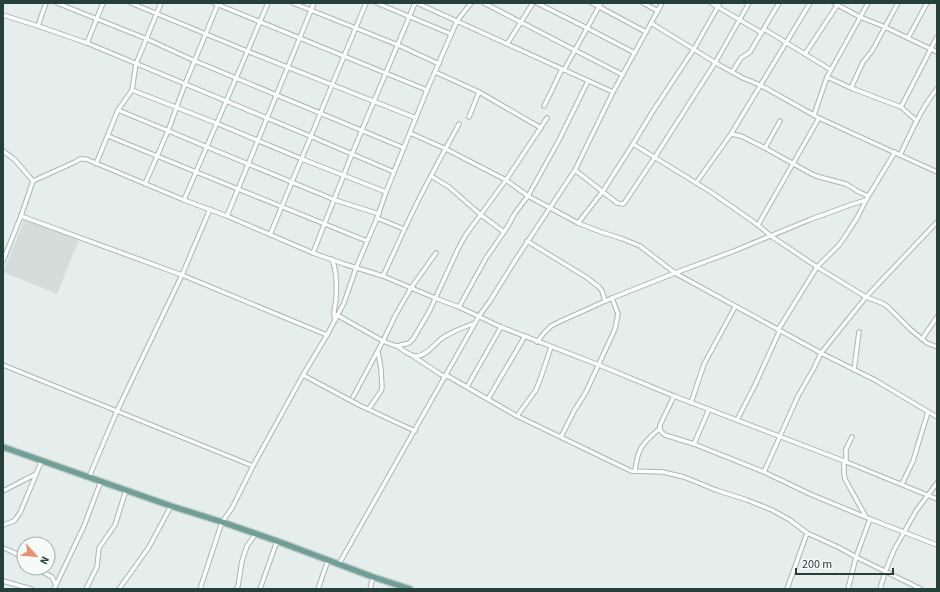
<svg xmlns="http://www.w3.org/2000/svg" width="940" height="592" font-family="'Source Sans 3',sans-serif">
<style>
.built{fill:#d4ddda}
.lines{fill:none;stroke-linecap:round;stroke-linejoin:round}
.minor-casing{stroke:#a8b6b2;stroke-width:5.5}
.primary-casing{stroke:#c2c9c8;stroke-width:8}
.minor{stroke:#fff;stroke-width:3.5}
.primary{stroke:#6da097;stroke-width:5.5}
</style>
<rect width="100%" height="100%" fill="#e6eeeb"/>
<polygon class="built" points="25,218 79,239 57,294 3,272"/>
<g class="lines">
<defs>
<g id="minor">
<polyline points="57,3 147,39 195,61 404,148"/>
<polyline points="131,3 247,51 416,118"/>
<polyline points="214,3 427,90"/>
<polyline points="293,3 398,45 439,64"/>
<polyline points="377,3 451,34"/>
<polyline points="417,3 613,92"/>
<polyline points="484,3 623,75"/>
<polyline points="537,3 587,28 635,53"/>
<polyline points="592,3 646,32"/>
<polyline points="643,3 658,11"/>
<polyline points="711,3 762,33"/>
<polyline points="834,3 860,17 885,27 937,52"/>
<polyline points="3,15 38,26 87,43 310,136 394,172"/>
<polyline points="651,23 721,66 743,78 760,85 819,118 937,172"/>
<polyline points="38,26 46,3"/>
<polyline points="764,29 805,54 838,4"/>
<polyline points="908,38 927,3"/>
<polyline points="87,43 103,3"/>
<polyline points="507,44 533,3"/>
<polyline points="805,54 831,70"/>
<polyline points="564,70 601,3"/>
<polyline points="435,72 479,92 541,128"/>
<polyline points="732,72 741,58 750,52 779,3"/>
<polyline points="827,77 851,88 901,107 917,121"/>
<polyline points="851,88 863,62 872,51 898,3"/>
<polyline points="132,90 216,123 302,159 386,192"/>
<polyline points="544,106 550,94 562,69"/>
<polyline points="901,107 937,37"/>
<polyline points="118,110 335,200 379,214"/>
<polyline points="814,115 827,77 868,3"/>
<polyline points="469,117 479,92"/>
<polyline points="780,121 765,148 808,172 816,176 846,184 859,192 868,196"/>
<polyline points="410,133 446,149 506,180 528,196 578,223 601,232 623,239 640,246 675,273 821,353 875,380 937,417"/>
<polyline points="731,134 741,136 765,148"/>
<polyline points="108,136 238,189 367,241"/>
<polyline points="633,144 711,192 758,225 771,236 817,267 866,297 882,303 888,307 911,330 927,343 937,347"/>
<polyline points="3,151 15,160 33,181 21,216 3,261"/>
<path d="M900 155C911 133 921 108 937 89"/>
<polyline points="96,164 118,110 132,90 136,64 161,3"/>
<polyline points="575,170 617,203 623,204 625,202 655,157 715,63 749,3"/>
<polyline points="431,176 449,187 481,215 504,232"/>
<polyline points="33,181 75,162 80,159 86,159 184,200 227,216 313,253 344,264 383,276 435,298 459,307 501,327 599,365 674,396 844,461 937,499"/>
<polyline points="696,183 731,134 810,3"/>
<polyline points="145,184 168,131 185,84 218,4"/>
<polyline points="184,200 268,3"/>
<polyline points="21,216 182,275 327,335"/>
<polyline points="227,216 314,3"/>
<polyline points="377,218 404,229"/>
<polyline points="578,223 603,191 633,144 653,111 694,49 720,3"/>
<polyline points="758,225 819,118"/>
<polyline points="270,235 366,3"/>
<polyline points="527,241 586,277 599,287 602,291 605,301"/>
<polyline points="313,253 352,154 415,3"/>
<path d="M332 259C337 271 337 285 336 298 336 306 332 312 335 320"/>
<path d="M383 276C399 242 413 208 431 176 440 158 450 141 459 124"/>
<polyline points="459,307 486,258 504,232 508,226 515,213 528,196 559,140 588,81"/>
<polyline points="337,315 383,341 393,345 397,346 409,343 413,339 429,312 458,249 465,236 506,180 547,118"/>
<polyline points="778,330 817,267 839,245 844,238 857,218 866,200"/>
<polyline points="922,339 937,317"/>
<polyline points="537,342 544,333 551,326 561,321 612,298 675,273 734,251 809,220 850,205 866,200 895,152"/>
<path d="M397 346C402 349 409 356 416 356 425 357 435 344 441 339 450 332 464 327 475 323"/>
<polyline points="413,356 440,374 446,377"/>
<polyline points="3,365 253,466"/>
<polyline points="854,370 859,332"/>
<polyline points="303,375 359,405 415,431"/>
<polyline points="446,375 517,416 631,471 663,472 684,477 716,490 747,500 772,510 790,520 807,533 840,548 856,557 848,589"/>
<polyline points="467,387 501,327"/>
<path d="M674 396 660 425C659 430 661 432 665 435L694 444 764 472 810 494 870 519 937 545"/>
<polyline points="353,397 383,341 395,316 411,288 436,253"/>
<polyline points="488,399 525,336"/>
<polyline points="691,403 704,364 735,307"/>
<polyline points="370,407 381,391 382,388 381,369 378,352"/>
<polyline points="517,416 536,390 541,377 551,347"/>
<polyline points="737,420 755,385 780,330"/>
<polyline points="561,437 574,411 586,392 615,329 618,314 612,298"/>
<polyline points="694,444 709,409"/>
<polyline points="844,461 844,473 845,479 866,517"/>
<polyline points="846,462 846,449 852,437"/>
<path d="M635 471C638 447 642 444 660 428"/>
<polyline points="764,472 798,396 814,368 821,353 866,297 937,222"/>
<polyline points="89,477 117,411 182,275 210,209"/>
<polyline points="902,484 913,461 928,412"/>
<polyline points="3,491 36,474"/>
<polyline points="870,519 856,557 921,589"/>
<polyline points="3,525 14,521 20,513 42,460"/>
<polyline points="3,548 13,552 24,559"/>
<polyline points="339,564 479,316 490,301 516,259 575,170 613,92 662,3"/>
<polyline points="36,568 52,577 56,585"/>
<polyline points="3,581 31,589"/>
<polyline points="54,589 84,526 101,481"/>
<polyline points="86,589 97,567 99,548 115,525 126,490"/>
<polyline points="119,589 149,547 171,506"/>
<polyline points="200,589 222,522 232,508 253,466 303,375 327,335 344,303 356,268 377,218 386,192 427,90 457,21 471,3"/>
<polyline points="236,589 238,586 242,561 247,546 256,533"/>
<polyline points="260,589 277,541"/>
<polyline points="318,589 328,560"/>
<polyline points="370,589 373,577"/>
<polyline points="787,589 807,533"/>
<polyline points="880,589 885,572 894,550 916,511 937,483"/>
</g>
<polyline id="primary" points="3,447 171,506 222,522 277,541 373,577 410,589"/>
</defs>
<use href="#minor" class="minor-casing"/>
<use href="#primary" class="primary-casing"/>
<use href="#minor" class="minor"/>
<use href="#primary" class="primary"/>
</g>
<rect width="940" height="592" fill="none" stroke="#253f3a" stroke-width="8"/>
<g transform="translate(36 556) rotate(117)"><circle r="19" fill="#f6faf8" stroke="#a2afac"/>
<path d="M0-3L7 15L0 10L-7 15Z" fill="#e99168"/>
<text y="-6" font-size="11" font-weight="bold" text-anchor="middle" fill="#253f3a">N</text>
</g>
<path d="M796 568v6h97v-6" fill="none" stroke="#253f3a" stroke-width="2"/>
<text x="802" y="568" font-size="12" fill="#253f3a" stroke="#f6faf8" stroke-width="3" paint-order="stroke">200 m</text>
</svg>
